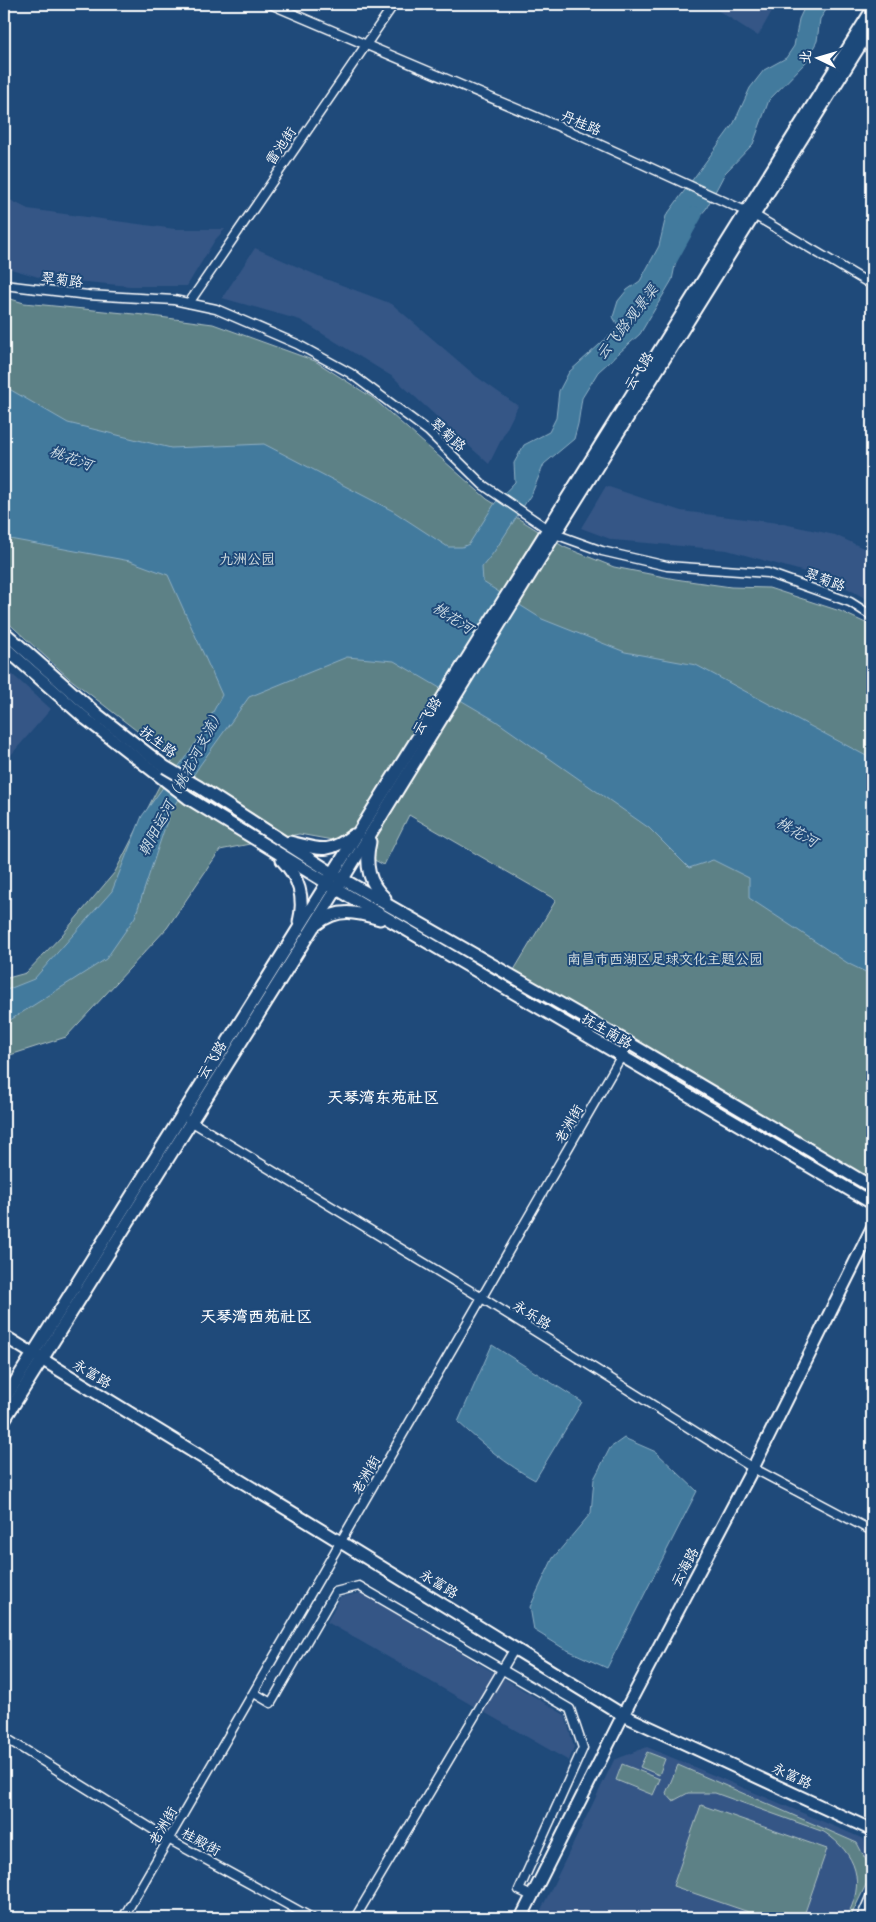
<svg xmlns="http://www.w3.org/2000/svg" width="876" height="1922" font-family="'Comic Neue','LXGW WenKai TC',sans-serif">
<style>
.built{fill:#345686}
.green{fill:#5d8186;stroke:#aec0c2}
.water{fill:#427a9d;stroke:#8eafc4}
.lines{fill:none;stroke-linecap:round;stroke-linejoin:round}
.river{stroke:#427a9d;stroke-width:15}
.street-casing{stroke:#fff;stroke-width:11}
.secondary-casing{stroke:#fff;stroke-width:15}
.street{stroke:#1f4a7a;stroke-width:8}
.secondary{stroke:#1f4a7a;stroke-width:11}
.secondary-bridge-casing{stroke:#fff;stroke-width:15;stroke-linecap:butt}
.secondary-bridge{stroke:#1f4a7a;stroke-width:11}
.labels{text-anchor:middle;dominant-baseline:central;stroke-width:4;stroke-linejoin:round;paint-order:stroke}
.street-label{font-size:14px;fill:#fff;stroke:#1f4a7a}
.park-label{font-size:14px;fill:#d6e0e1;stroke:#1f4a7a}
.water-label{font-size:15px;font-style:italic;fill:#d0dee6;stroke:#1f4a7a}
.quarter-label{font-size:16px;font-weight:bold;fill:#fff;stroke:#1f4a7a}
</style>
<rect width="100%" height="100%" fill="#1f4a7a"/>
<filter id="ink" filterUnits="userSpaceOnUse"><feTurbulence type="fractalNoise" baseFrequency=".02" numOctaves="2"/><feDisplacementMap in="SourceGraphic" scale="10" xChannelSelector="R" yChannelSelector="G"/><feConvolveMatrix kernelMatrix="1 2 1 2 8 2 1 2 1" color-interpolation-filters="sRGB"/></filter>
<g filter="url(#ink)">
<g class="built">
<polygon points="708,4 776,4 758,36"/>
<polygon points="4,197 28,209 175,229 225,229 215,240 187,286 130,286 42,278 4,267"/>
<polygon points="255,248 323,278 392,304 477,377 518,406 489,464 393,377 300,320 222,298"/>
<polygon points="606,486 681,511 779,523 835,535 872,552 872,602 830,579 727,550 613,540 581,528"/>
<polygon points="4,667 51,709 4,763"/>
<polygon points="361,1593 565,1715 574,1747 569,1761 327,1622 340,1597"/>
<polygon points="647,1747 864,1839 872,1866 872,1874 851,1918 537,1918 614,1760"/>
</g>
<g class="green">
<polygon points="4,297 24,303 144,315 213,324 315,361 373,398 487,499 564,547 614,567 675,579 731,587 769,588 840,611 872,626 872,1183 514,970 556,900 409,815 384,865 338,841 299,834 220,850 167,928 66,1037 4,1057 4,979 26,973 62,935 115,872 173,759 69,678 4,619"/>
<polygon points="647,1752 665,1759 659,1775 640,1767"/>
<polygon points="622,1764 660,1779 653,1795 616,1780"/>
<path d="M678 1765 857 1843 872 1872 850 1918H846C866 1883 857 1854 824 1832L715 1793H688L673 1801 666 1793Z"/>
<polygon points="701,1805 827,1849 803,1918 766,1918 673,1886"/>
</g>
<g class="water">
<polygon points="806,4 830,4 820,19 817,41 806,62 769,100 753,144 725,173 706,209 681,237 672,280 640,334 598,372 582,398 578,424 574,439 544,464 532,493 494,552 482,567 483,582 542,619 625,652 696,665 872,759 872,975 849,964 749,898 749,878 713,860 689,868 649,828 496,721 394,661 347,657 249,697 200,765 170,812 135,917 106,959 4,1024 4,991 34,979 112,891 142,816 198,740 222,695 168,575 130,561 4,538 4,386 68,423 171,448 264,444 393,511 448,547 462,547 469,544 495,503 515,482 514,463 524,445 549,432 556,418 559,391 569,372 619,327 613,317 618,301 627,290 640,281 659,246 666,216 734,123 750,88 764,70 786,58 794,46 799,19"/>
<path d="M492 1345 582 1402 535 1480C507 1465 482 1444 458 1422Z"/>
<polygon points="624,1438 656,1452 697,1491 607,1668 563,1648 534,1630 530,1607 553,1558 591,1513 594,1479 610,1448"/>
</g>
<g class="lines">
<polyline class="river" points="670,259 695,214"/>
<defs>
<g id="street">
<polyline points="270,4 581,136 754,215 872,285"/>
<polyline points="4,285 88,295 174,300 216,309 297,344 350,373 428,431 483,485 555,534 602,551 667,566 768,573 850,602 872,616"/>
<polyline points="189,303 394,4"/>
<polyline points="189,1120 482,1298 753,1468 872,1531"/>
<polyline points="254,1693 271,1703 335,1592 359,1586 570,1709 583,1748 519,1890 532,1896"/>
<polyline points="4,1737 170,1840 312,1918"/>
<polyline points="123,1918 629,1043"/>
<polyline points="355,1918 515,1648"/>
<polyline points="861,1918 872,1893"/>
</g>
<g id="secondary">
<polyline points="4,632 98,715 165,767"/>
<polyline points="4,647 86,719 188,798 337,889 872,1203"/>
<polyline points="199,787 332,873 629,1043 872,1187"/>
<path d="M290 842C320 849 327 855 353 835"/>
<path d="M370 842C365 863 368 883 385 898"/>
<path d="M282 860C299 878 305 897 299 922"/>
<path d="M317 924C338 907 356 912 380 919"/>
<polyline points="4,1336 623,1715 872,1830"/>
<polyline points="4,1400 872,10"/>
<polyline points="4,1420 312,929 555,534 872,26"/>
<polyline points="521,1918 623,1715 753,1468 872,1228"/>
</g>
</defs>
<use href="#street" class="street-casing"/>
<use href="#secondary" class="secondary-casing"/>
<use href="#street" class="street"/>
<use href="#secondary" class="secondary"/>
<defs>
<polyline id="secondary-bridge" points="165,767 199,787"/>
</defs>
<use href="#secondary-bridge" class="secondary-bridge-casing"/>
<use href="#secondary-bridge" class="secondary-bridge"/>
</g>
</g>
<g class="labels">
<g class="street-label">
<text transform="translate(581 123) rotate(23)">丹桂路</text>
<text transform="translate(281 146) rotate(-56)">雷池街</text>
<text transform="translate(62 280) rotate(7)">翠菊路</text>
<text transform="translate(639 371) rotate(-58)">云飞路</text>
<text transform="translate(448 435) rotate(42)">翠菊路</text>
<text transform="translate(825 580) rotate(20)">翠菊路</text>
<text transform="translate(427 716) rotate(-58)">云飞路</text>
<text transform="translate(158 742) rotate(37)">抚生路</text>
<text transform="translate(607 1031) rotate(30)">抚生南路</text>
<text transform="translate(212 1060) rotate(-58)">云飞路</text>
<text transform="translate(569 1124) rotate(-60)">老洲街</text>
<text transform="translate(532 1315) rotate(32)">永乐路</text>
<text transform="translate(92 1374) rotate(31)">永富路</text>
<text transform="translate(366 1475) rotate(-60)">老洲街</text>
<text transform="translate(685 1567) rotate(-62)">云海路</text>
<text transform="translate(439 1584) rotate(32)">永富路</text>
<text transform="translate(792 1776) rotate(25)">永富路</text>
<text transform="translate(163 1826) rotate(-60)">老洲街</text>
<text transform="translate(201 1842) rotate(29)">桂殿街</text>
</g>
<g class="park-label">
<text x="247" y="559">九洲公园</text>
<text x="665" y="959">南昌市西湖区足球文化主题公园</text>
</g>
<g class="water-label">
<text transform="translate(627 322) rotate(-52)">云飞路观景渠</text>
<text transform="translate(71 458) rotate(20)">桃花河</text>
<text transform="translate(453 618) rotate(33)">桃花河</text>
<text transform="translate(181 782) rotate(-62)">朝阳运河（桃花河支流）</text>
<text transform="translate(797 832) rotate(30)">桃花河</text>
</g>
<g class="quarter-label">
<text x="383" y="1098">天琴湾东苑社区</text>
<text x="256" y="1317">天琴湾西苑社区</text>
</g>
</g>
<rect width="876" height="1922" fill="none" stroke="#1f4a7a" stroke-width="20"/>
<rect x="10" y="10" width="856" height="1902" fill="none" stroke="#fff" stroke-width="2" filter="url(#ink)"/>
<g transform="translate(818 58) rotate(275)" stroke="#1f4a7a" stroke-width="4" paint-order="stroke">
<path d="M0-4L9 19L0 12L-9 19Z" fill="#ffffff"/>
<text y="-8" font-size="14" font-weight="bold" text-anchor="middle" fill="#ffffff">北</text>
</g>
</svg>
